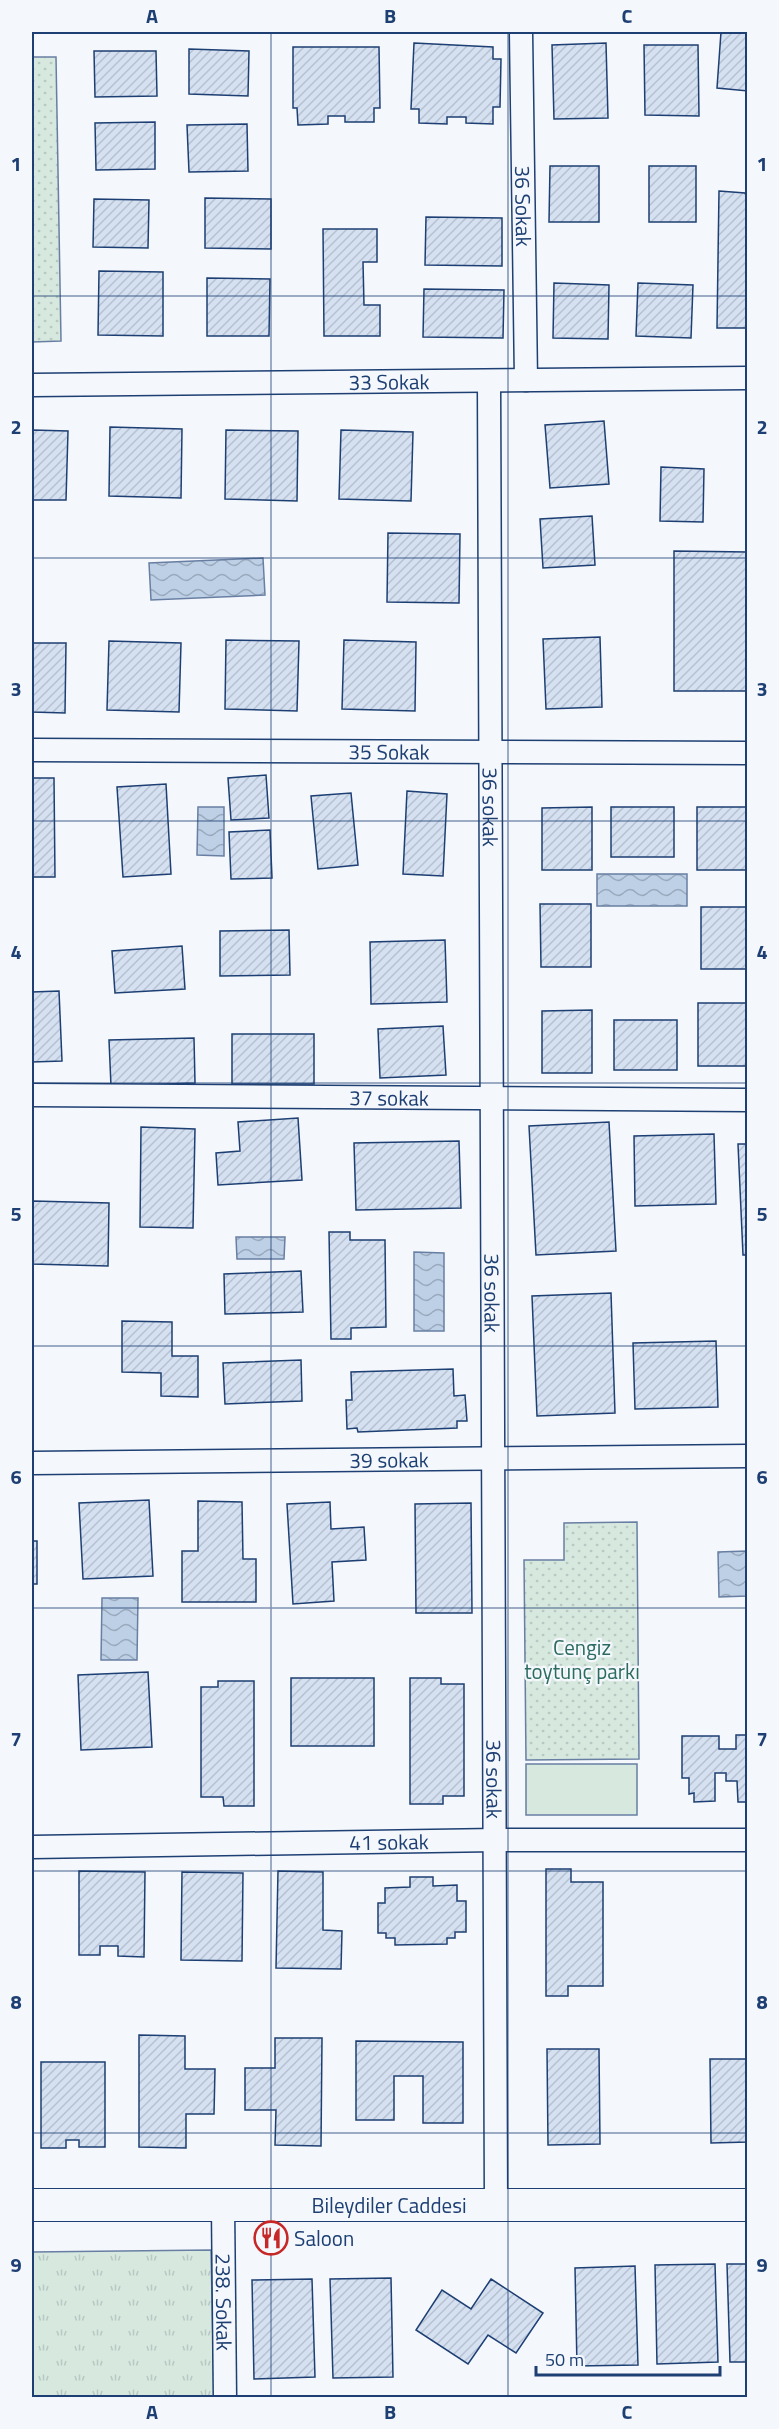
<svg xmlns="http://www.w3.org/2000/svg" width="779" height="2429" font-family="'Titillium Web',sans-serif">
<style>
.grass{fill:url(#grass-tufts);stroke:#687fa3;stroke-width:1.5}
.park{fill:url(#park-dots);stroke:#687fa3;stroke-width:1.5}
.pitch{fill:#d7e8df;stroke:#687fa3;stroke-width:1.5}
.water{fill:url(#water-waves);stroke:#687fa3;stroke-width:1.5}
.building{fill:url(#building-hatch);stroke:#1d3f73;stroke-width:1.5}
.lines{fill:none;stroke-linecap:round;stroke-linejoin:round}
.street-casing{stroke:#1d3f73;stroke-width:25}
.secondary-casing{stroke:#1d3f73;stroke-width:34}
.street{stroke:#f4f7fb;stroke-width:22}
.secondary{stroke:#f4f7fb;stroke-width:32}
.grid{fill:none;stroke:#1d3f73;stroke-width:1.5;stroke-opacity:0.55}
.labels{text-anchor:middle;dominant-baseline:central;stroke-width:4.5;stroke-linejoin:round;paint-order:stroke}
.street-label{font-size:21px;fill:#1d3f73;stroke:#f4f7fb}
.park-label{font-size:21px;fill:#2c6c60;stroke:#f4f7fb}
.poi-label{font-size:21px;fill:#1d3f73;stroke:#f4f7fb;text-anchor:start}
.neatline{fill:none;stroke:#1d3f73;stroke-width:2}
.grid-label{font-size:20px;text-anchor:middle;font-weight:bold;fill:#1d3f73}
</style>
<defs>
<pattern id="grass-tufts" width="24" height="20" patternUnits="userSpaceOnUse" patternTransform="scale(1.5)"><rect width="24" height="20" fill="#d7e8df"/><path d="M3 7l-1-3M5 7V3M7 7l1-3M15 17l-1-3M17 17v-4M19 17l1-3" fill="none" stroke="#b8c8c3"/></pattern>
<pattern id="park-dots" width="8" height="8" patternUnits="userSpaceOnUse" patternTransform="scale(1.5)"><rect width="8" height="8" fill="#d7e8df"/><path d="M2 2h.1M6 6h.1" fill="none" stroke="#b8c8c3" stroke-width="1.8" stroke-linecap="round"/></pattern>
<pattern id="water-waves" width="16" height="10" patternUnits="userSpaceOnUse" patternTransform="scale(1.5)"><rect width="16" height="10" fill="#bed0e5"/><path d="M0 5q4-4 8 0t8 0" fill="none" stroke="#9aaabe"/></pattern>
<pattern id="building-hatch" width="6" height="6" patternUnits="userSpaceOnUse" patternTransform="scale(1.5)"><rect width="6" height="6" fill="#d5e0f0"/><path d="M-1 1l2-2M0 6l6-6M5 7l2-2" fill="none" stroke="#b6c1d1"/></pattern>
</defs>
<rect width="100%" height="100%" fill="#f4f7fb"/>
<polygon class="grass" points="211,2250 214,2397 32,2397 32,2252"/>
<g class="park">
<polygon points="32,57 56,57 61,341 32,342"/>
<polygon points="637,1522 639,1759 526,1760 524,1560 564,1560 564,1523"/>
</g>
<rect class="pitch" x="526" y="1764" width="111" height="51"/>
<g class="water">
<polygon points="263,558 265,595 151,600 149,563"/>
<polygon points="198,807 224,807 224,856 197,855"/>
<rect x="597" y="874" width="90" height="32"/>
<polygon points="236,1237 285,1237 284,1259 237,1259"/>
<polygon points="414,1252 444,1253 444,1331 414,1331"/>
<polygon points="747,1551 747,1596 719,1597 718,1552"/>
<polygon points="102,1598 138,1598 137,1660 101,1660"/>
</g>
<g class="building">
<polygon points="721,32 748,32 748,91 717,88"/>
<polygon points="414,43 493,47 493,59 501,59 500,107 493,107 493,124 466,123 466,117 447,117 447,124 419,123 419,109 411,109"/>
<polygon points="606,43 608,118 554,119 552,45"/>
<polygon points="644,45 698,45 699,116 645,115"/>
<polygon points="293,47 379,47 380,108 374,108 374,122 345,122 345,116 328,116 328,124 298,125 297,108 293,108"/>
<polygon points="189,49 249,51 248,96 189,94"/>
<polygon points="94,51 156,51 157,96 95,97"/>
<polygon points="155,122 155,169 96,170 95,123"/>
<polygon points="247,124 248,171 189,172 187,125"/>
<polygon points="550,166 599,166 599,222 549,222"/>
<rect x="649" y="166" width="47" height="56"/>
<polygon points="719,191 745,193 748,201 748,328 717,328"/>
<polygon points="205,198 271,199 271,249 205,248"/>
<polygon points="94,199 149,200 148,248 93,247"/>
<polygon points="426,217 502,218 502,266 425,265"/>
<polygon points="323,229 377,229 377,262 363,262 364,305 380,305 380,336 324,336"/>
<polygon points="99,271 163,272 163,336 98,335"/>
<polygon points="207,278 270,279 269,336 207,336"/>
<polygon points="554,283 609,285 608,339 553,338"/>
<polygon points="638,283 693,285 691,338 636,336"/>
<polygon points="424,289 504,290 503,338 423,337"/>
<polygon points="604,421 609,484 550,488 545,425"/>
<polygon points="110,427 182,429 181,498 109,496"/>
<polygon points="32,430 68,431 66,500 32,500"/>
<polygon points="226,430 298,431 297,501 225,499"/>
<polygon points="341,430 413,432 411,501 339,499"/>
<polygon points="661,467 704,469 703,522 660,521"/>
<polygon points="592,516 595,565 543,568 540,519"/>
<polygon points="388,533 460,534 459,603 387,602"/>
<polygon points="674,551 748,552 748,691 674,691"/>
<polygon points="600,637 602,707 546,709 543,639"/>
<polygon points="226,640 299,641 297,711 225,709"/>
<polygon points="344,640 416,642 415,711 342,709"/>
<polygon points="109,641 181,643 179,712 107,710"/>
<polygon points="32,643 66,643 65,713 32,712"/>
<polygon points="266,775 269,818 231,820 228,778"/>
<polygon points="32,778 54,778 55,877 32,877"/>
<polygon points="166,784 171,874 123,877 117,787"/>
<polygon points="407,791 447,794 443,876 403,874"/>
<polygon points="351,793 358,865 318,869 311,796"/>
<polygon points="592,807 592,870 542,870 542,808"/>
<rect x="611" y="807" width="63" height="50"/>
<rect x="697" y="807" width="50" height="63"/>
<polygon points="270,830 272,878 231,879 229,832"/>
<polygon points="540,904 591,904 591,967 541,967"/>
<rect x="701" y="907" width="47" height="62"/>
<polygon points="289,930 290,975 220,976 220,931"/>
<polygon points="445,940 447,1002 371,1004 370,942"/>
<polygon points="182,946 185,989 115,993 112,951"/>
<polygon points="59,991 62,1061 32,1062 32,992"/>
<rect x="698" y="1003" width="50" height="63"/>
<polygon points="592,1010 592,1073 542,1073 542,1011"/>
<rect x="614" y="1020" width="63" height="50"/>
<polygon points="443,1026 446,1075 380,1078 378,1029"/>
<rect x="232" y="1034" width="82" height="50"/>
<polygon points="194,1038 195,1083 111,1086 109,1040"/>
<polygon points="298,1118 302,1180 218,1185 216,1153 240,1151 238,1122"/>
<polygon points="609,1122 616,1251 536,1255 529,1126"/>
<polygon points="141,1127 195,1129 193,1228 140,1227"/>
<polygon points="714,1134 716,1204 635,1206 634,1136"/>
<polygon points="459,1141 461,1208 356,1210 354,1143"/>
<polygon points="738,1144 748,1144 748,1255 743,1255"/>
<polygon points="33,1201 109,1203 108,1266 32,1264"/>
<polygon points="329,1232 350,1232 350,1240 385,1240 386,1327 351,1328 351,1339 331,1339"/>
<polygon points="301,1271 303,1312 225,1314 224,1274"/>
<polygon points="611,1293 615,1413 537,1416 532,1296"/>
<polygon points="746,1305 748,1305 748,1378"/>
<polygon points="122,1321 172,1322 172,1356 198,1356 198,1397 161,1396 161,1373 122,1372"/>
<polygon points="716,1341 718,1407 635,1409 633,1343"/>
<polygon points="301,1360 302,1401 225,1404 223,1363"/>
<polygon points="453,1369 454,1396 465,1395 467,1421 457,1421 457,1428 358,1432 357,1428 347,1429 346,1400 352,1400 351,1372"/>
<polygon points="149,1500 153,1576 83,1579 79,1503"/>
<polygon points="198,1501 242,1502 243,1559 256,1559 256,1602 182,1602 182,1551 198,1551"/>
<polygon points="330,1502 331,1529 364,1527 366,1560 332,1562 334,1601 293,1604 287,1504"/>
<polygon points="471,1503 472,1613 416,1613 415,1504"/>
<rect x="32" y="1541" width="5" height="43"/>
<polygon points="148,1672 152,1747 81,1750 78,1675"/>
<rect x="291" y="1678" width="83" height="68"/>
<polygon points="410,1678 441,1678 441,1684 464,1684 464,1796 443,1796 443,1804 410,1804"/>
<polygon points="218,1681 254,1681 254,1806 224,1806 223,1797 201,1797 201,1687 218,1687"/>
<polygon points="736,1735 748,1735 748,1802 738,1802 737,1781 726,1781 726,1773 715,1773 715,1801 694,1802 694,1793 689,1794 689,1778 682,1778 682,1736 719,1736 719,1749 736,1749"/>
<polygon points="546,1869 571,1869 571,1882 603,1882 603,1986 568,1986 568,1996 546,1996"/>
<polygon points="79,1871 145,1872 144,1957 118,1956 118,1946 100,1946 100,1955 79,1955"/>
<polygon points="278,1871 323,1872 323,1930 342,1931 341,1969 276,1968"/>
<polygon points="182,1872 243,1873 242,1961 181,1960"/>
<polygon points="410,1877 433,1877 433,1886 457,1885 457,1901 466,1901 466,1932 455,1932 455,1938 447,1938 447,1944 395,1945 395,1938 386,1938 386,1933 378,1933 378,1903 385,1903 385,1888 410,1887"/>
<polygon points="139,2035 185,2036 185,2069 215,2069 214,2114 186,2114 186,2148 139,2147"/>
<polygon points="275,2038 322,2038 321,2146 275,2145 276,2110 245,2110 245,2068 275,2068"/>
<polygon points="356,2041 463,2042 463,2123 423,2123 423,2076 394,2076 394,2120 356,2120"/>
<polygon points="547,2049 599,2049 600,2144 548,2145"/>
<polygon points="710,2059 748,2059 748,2142 711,2143"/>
<polygon points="41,2062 105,2062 105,2147 79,2147 79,2140 66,2140 66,2148 41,2148"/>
<polygon points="715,2264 718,2362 657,2364 655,2265"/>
<polygon points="727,2264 748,2264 748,2362 730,2362"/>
<polygon points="635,2266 638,2365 577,2366 575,2268"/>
<polygon points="391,2278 393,2377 333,2378 330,2279"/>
<polygon points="312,2279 315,2377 254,2379 252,2280"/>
<polygon points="491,2279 543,2313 516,2353 488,2335 468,2364 416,2330 442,2290 471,2309"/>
</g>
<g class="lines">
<defs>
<g id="street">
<path id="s1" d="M521 32 526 380"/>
<path id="s2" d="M489 381 496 2205"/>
<path id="s3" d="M32 385 748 378"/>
<path id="s4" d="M32 750 748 753"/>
<path id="s5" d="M32 1095 748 1100"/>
<path id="s6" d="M32 1463 748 1456"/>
<path id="s7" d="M32 1847 496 1840H748"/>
<path id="s8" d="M223 2206 225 2398"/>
</g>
<g id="secondary">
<path id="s9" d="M32 2205H748"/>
</g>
</defs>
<use href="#street" class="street-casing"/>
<use href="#secondary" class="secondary-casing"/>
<use href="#street" class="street"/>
<use href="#secondary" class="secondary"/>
</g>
<path class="grid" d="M271 32V2398M508 32V2398M32 296H748M32 558H748M32 821H748M32 1083H748M32 1346H748M32 1608H748M32 1871H748M32 2133H748"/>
<defs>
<symbol id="restaurant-ring" viewBox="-11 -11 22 22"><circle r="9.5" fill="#f4f7fb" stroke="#c62828" stroke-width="1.5"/><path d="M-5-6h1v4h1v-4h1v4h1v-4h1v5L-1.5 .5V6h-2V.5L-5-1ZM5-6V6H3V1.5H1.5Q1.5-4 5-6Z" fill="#c62828"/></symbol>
</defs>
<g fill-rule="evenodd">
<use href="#restaurant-ring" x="252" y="2219" width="38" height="38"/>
</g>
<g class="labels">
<g class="street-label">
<text stroke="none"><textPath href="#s1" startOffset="174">36 Sokak</textPath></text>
<text stroke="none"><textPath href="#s3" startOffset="357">33 Sokak</textPath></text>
<text stroke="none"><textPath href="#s4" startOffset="357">35 Sokak</textPath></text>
<text stroke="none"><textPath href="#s2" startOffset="426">36 sokak</textPath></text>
<text stroke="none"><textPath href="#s5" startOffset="357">37 sokak</textPath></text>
<text stroke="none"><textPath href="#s2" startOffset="912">36 sokak</textPath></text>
<text stroke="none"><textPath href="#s6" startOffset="357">39 sokak</textPath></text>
<text stroke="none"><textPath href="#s2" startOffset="1398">36 sokak</textPath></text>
<text stroke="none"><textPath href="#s7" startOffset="357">41 sokak</textPath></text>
<text stroke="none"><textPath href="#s9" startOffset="357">Bileydiler Caddesi</textPath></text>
<text stroke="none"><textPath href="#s8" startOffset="96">238. Sokak</textPath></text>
</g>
<g class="park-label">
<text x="582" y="1647">Cengiz<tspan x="582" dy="24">toytunç parkı</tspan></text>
</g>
<g class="poi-label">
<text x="294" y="2238">Saloon</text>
</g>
</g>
<rect width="779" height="2429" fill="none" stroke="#f4f7fb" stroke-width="66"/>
<path d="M536 2366v9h184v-9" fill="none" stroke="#1d3f73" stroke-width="3"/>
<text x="545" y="2366" font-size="18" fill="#1d3f73" stroke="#f4f7fb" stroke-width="4.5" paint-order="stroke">50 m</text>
<rect x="33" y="33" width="713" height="2363" class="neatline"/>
<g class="grid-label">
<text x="152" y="23">A</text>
<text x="390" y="23">B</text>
<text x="627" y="23">C</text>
<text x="16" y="171">1</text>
<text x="762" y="171">1</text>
<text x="16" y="434">2</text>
<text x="762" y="434">2</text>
<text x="16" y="696">3</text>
<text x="762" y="696">3</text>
<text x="16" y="959">4</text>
<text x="762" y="959">4</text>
<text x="16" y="1221">5</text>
<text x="762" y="1221">5</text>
<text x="16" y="1484">6</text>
<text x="762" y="1484">6</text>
<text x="16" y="1746">7</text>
<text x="762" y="1746">7</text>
<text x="16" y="2009">8</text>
<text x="762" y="2009">8</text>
<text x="16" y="2272">9</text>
<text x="762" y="2272">9</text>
<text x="152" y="2419">A</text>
<text x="390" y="2419">B</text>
<text x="627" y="2419">C</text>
</g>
</svg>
